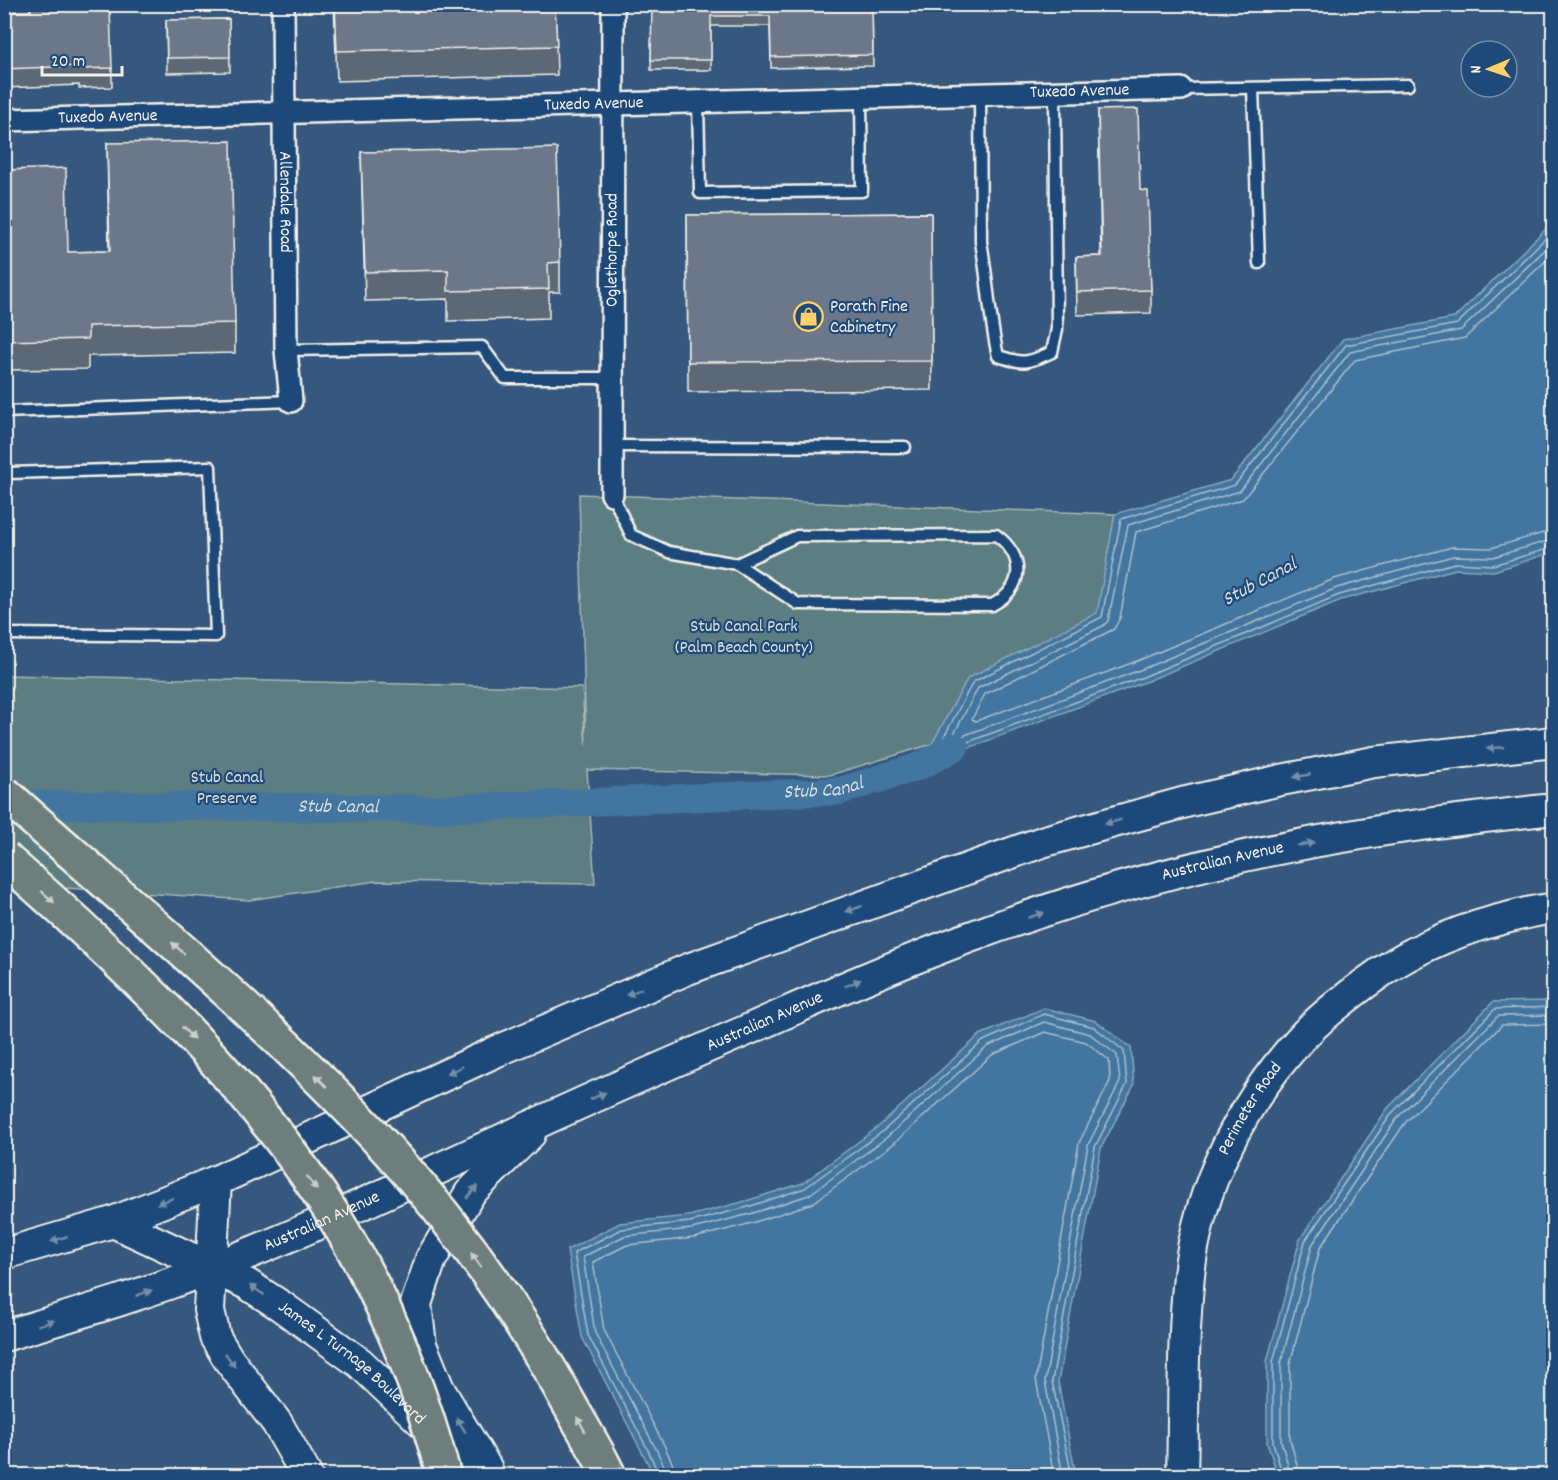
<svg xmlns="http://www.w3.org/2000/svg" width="1558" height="1480" font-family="Dekko,sans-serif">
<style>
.green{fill:#5c7d81;stroke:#a8b7b4;stroke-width:1.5}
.water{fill:#42759f;stroke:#89a7bc;stroke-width:1.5}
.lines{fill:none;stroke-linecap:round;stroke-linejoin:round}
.shore{stroke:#adbfcb;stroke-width:1.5}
.canal{stroke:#42759f;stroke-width:28}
.lane-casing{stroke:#f4f1e8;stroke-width:15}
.street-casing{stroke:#f4f1e8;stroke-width:26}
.secondary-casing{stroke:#f4f1e8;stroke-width:34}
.lane{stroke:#1f4a7a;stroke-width:10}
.street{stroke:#1f4a7a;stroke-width:21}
.secondary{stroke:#1f4a7a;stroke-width:30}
.highway-bridge-casing{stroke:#f4f1e8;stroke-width:38;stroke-linecap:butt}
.highway-bridge{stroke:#6d7e7c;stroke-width:33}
.wall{fill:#5d6777;stroke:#f4f1e8;stroke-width:1.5}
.building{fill:#6c788a;stroke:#f4f1e8;stroke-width:1.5}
.oneway{fill:#748da6}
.oneway2{fill:#cccec8}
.labels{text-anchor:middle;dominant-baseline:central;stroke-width:4.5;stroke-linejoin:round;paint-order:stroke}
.street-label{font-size:18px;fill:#f4f1e8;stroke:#1f4a7a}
.poi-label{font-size:18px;fill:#f4f1e8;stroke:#1f4a7a;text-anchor:start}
.park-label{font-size:18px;fill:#dde0d9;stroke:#1f4a7a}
.water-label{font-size:20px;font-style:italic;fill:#d9dedd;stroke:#1f4a7a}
</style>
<rect width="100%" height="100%" fill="#36587f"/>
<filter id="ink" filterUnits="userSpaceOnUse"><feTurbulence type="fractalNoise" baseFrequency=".0167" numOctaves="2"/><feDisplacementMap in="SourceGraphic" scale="12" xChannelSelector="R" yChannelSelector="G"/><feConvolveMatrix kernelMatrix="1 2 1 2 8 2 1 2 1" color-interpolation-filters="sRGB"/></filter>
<g filter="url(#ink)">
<polygon class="green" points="579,494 1115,514 1098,613 968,678 932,744 830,775 587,770 595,884 376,881 249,900 5,884 4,675 582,688 586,746"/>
<g class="water">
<polygon points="1553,222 1553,552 1494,571 1456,569 1341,600 1145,682 920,766 968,678 1097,613 1115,514 1231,480 1343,339 1454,318"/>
<polygon points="1553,1001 1553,1475 1278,1475 1267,1443 1267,1361 1300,1239 1387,1109 1493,1002"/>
<polygon points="1044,1008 1096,1021 1131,1048 1134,1085 1101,1148 1058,1382 1075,1471 1079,1475 654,1475 582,1337 567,1250 620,1223 689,1216 746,1201 803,1183 878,1127 980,1035"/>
</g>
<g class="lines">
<g class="shore">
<polyline points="1554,230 1457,324 1346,345 1235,485 1121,519 1102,617 973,682 937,750 941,752 1143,677 1339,595 1455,563 1493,565 1554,547"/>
<polyline points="1554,241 1461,330 1350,352 1240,491 1128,525 1108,621 1103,626 978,688 953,736 957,738 1140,670 1337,588 1453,556 1493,557 1554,539"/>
<polyline points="1554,253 1465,338 1355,360 1243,499 1136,532 1120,618 1114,629 985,694 972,719 976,721 1137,661 1334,579 1452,547 1491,548 1554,530"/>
<polyline points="659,1476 649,1452 588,1335 574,1253 622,1229 690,1222 748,1207 805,1188 882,1132 983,1041 1044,1014 1094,1027 1124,1051 1127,1084 1095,1147 1052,1381 1072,1476"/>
<polyline points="667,1476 665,1468 656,1449 595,1333 583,1257 624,1236 692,1229 750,1214 809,1195 886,1138 987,1047 1044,1022 1090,1034 1117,1055 1120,1082 1088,1145 1045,1381 1063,1476"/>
<polyline points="676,1476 674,1467 664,1445 604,1330 593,1262 627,1245 694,1238 752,1223 813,1203 892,1145 992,1055 1045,1032 1086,1042 1109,1060 1110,1081 1079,1143 1036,1379 1054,1476"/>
<polyline points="1283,1476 1273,1442 1273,1362 1305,1241 1392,1113 1495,1009 1554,1007"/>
<polyline points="1291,1476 1281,1441 1281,1363 1312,1245 1398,1117 1498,1016 1554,1015"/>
<polyline points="1300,1476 1290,1439 1290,1364 1320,1248 1405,1123 1502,1025 1554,1024"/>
</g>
<path class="canal" id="s1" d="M5 804 436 809 840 791 920 766 955 747"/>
<defs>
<g id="lane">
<polyline points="1253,88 1259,263"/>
<polyline points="1181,89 1408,85"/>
<path d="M980 95 981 242C988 280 989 317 998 356 1024 364 1026 364 1052 352L1057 329 1055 93"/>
<polyline points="698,102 700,193 862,191 861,98"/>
<polyline points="286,350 482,347 505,378 612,378"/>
<polyline points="4,412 291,401"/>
<polyline points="612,446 905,447"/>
<polyline points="4,466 9,473 210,467 216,636 4,634"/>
<path d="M612 494 631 535 669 552 737 564 797 536 996 535C1025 556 1025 588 992 605L798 604 737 564"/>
</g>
<g id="street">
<path id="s2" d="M283 4 286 350 291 401"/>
<path id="s3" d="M4 120 1181 89"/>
<path id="s4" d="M612 494 613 4"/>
</g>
<g id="secondary">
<polyline points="216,1181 209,1310 215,1337 229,1360 277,1423 307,1476"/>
<path id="s5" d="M113 1222 247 1284 281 1306 360 1363 479 1476"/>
<polyline points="4,1254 113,1222 216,1181 495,1052 688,969 1045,841 1186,802 1281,780 1374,762 1554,742"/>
<path id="s6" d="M4 1336C73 1315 142 1295 209 1269 304 1233 396 1188 488 1146 573 1106 659 1068 745 1031 825 995 906 960 989 930 1113 885 1243 852 1373 832 1433 822 1493 816 1554 809"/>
<polyline points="487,1469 439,1389 421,1345 416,1304 431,1259 470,1193 530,1134"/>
<path id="s7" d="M1182 1476C1184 1409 1182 1342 1189 1276 1198 1187 1243 1100 1304 1035 1327 1011 1354 991 1381 972 1421 945 1467 927 1514 916 1527 913 1540 909 1554 909"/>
</g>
</defs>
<use href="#lane" class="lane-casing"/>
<use href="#street" class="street-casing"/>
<use href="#secondary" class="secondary-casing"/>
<use href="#lane" class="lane"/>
<use href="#street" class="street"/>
<use href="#secondary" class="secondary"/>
<defs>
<g id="highway-bridge">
<path d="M4 793C134 909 268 1020 386 1148 458 1226 520 1314 571 1407 583 1429 598 1452 609 1476"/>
<path d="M4 858C128 967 260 1090 344 1233 389 1309 421 1391 444 1476"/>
</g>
</defs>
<use href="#highway-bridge" class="highway-bridge-casing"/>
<use href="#highway-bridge" class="highway-bridge"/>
</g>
<g class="wall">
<polygon points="30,4 74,4 74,10 112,68 112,87 79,88 79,85 4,88 4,12 30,11"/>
<polygon points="334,4 555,4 557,75 337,81"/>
<polygon points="652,4 872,4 873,66 771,68 770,26 711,26 711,70 651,70"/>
<polygon points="229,19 230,72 167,73 166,20"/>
<polygon points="1098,110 1140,190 1151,290 1151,313 1077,315 1076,257 1101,256"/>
<polygon points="107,143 235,323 235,353 88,356 88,369 4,370 4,170 68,252 109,251"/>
<polygon points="361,152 560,262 560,292 549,292 549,318 448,321 448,299 365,301"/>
<polygon points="931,213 932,390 688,392 687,215"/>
</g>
<g class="building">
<polygon points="30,4 74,4 74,10 110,8 112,68 79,69 79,66 4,69 4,12 31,11"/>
<polygon points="335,4 555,4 557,46 337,51"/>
<polygon points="652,4 872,4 873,55 771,57 770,16 711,16 711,60 651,60"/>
<polygon points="229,19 230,57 167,58 166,20"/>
<polygon points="1138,109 1140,190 1148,191 1151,290 1077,292 1076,257 1102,256 1098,110"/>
<polygon points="231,141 235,323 88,326 88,339 4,341 4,170 66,168 68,252 110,251 107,143"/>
<polygon points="557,148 560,262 548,263 549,289 448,291 448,270 365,272 361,152"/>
<polygon points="931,213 932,361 688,362 687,215"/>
</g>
<defs><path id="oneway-solid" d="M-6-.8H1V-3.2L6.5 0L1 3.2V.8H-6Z" transform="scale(1.5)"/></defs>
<g class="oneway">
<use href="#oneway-solid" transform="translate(1495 748) rotate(174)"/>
<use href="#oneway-solid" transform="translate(1302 776) rotate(169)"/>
<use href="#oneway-solid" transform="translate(1113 822) rotate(165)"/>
<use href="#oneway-solid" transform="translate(1306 844) rotate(-11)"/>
<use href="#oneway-solid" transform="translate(854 909) rotate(160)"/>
<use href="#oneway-solid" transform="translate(1036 915) rotate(-18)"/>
<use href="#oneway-solid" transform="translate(853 983) rotate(-23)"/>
<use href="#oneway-solid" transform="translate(634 992) rotate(157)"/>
<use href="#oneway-solid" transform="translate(455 1070) rotate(155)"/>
<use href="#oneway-solid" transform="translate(598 1096) rotate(-24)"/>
<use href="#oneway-solid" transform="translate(472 1192) rotate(-50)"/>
<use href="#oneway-solid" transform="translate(165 1201) rotate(159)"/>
<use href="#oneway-solid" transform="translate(59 1239) rotate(162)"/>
<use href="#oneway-solid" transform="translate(257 1290) rotate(-147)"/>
<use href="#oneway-solid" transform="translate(144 1293) rotate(-20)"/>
<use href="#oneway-solid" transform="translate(46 1323) rotate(-17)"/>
<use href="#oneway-solid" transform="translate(230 1360) rotate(55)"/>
<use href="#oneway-solid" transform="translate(461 1425) rotate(-121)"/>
</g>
<g class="oneway2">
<use href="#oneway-solid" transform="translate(48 897) rotate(42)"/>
<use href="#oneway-solid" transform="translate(178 948) rotate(-138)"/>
<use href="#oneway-solid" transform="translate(188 1033) rotate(45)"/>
<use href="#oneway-solid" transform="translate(321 1081) rotate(-135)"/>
<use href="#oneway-solid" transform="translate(312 1183) rotate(54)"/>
<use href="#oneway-solid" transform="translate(476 1260) rotate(-126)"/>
<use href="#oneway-solid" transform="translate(581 1424) rotate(-119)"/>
</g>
</g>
<defs>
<symbol id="shop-ring" viewBox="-11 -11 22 22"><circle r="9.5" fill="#1f4a7a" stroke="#ffd166" stroke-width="1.5"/><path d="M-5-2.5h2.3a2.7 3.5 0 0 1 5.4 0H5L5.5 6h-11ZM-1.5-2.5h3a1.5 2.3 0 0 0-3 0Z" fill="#ffd166"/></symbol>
</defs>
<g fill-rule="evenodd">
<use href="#shop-ring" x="792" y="300" width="33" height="33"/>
</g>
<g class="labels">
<g class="street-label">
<text stroke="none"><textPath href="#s3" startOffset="1076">Tuxedo Avenue</textPath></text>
<text stroke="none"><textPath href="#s3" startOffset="590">Tuxedo Avenue</textPath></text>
<text stroke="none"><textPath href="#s3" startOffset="104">Tuxedo Avenue</textPath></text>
<text stroke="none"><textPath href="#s2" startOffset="198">Allendale Road</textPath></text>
<text stroke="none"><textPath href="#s4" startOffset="244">Oglethorpe Road</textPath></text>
<text stroke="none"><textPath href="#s6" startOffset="1310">Australian Avenue</textPath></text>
<text stroke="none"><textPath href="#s6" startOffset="824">Australian Avenue</textPath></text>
<text stroke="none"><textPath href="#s7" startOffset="380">Perimeter Road</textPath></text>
<text stroke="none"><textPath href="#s6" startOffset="338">Australian Avenue</textPath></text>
<text stroke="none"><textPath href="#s5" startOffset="279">James L Turnage Boulevard</textPath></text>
</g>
<g class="poi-label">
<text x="830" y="307">Porath Fine<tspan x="830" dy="21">Cabinetry</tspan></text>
</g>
<g class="park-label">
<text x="744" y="627">Stub Canal Park<tspan x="744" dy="21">(Palm Beach County)</tspan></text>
<text x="227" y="778">Stub Canal<tspan x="227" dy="21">Preserve</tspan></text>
</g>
<g class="water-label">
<text transform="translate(1260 583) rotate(-28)">Stub Canal</text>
<text stroke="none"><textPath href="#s1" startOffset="819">Stub Canal</textPath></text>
<text stroke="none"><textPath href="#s1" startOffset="333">Stub Canal</textPath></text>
</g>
</g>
<rect width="1558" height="1480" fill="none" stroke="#1f4a7a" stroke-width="24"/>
<rect x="12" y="12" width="1534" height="1456" fill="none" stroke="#f4f1e8" stroke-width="2" filter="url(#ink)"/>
<g transform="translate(1489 69) rotate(268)"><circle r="28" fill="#1f4a7a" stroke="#748da6" stroke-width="1.5"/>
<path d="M0-4.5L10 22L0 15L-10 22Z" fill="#ffd166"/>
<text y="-9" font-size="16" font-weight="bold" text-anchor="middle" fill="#f4f1e8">N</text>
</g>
<path d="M42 66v9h80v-9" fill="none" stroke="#f4f1e8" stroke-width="3"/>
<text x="51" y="66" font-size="18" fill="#f4f1e8" stroke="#1f4a7a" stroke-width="4.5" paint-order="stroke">20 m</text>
</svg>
